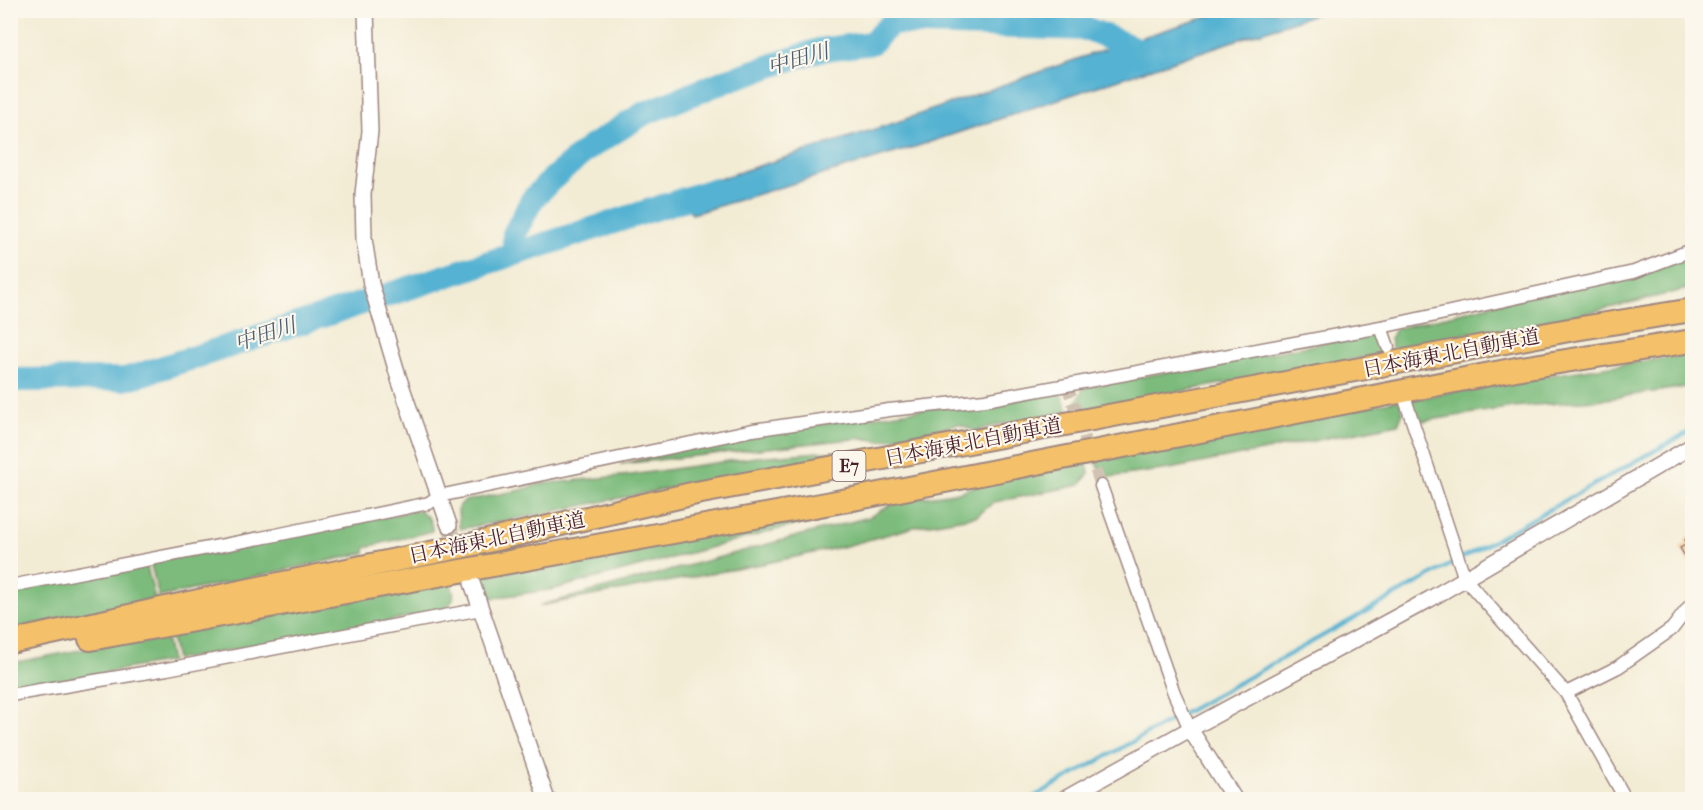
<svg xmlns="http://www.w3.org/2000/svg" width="1703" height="810" font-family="'IM FELL French Canon','Noto Serif JP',serif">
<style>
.forest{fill:#7cbb7c;stroke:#636d54;stroke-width:1.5}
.water{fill:#54b2d2;stroke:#4f687e;stroke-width:1.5}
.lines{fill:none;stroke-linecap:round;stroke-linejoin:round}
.stream{stroke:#54b2d2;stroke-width:4}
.river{stroke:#54b2d2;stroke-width:24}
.building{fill:#f0b878}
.minor-tunnel{stroke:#d1c3b3;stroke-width:12;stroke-dasharray:12 6;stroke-linecap:butt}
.tertiary-tunnel{stroke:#d1c3b3;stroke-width:15;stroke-dasharray:15 8;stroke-linecap:butt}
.minor-casing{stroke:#9e8680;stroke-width:15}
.tertiary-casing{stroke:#9e8680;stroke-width:18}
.motorway-casing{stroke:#9e8680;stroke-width:26}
.minor{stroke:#fff;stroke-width:12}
.tertiary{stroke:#fff;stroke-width:15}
.motorway{stroke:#f4c16a;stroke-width:22}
.labels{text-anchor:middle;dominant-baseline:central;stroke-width:4.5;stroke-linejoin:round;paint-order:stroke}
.shield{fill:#fbf7ec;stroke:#7f6065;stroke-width:1.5}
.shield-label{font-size:18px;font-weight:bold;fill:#4a1f2b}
.street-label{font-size:20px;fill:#4a1f2b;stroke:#fbf7ec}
.water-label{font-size:21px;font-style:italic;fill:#4e5a6e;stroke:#fbf7ec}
</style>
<rect width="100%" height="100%" fill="#fbf7ec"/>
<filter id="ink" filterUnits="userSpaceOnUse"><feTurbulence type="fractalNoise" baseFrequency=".0167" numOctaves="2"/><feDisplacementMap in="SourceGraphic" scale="12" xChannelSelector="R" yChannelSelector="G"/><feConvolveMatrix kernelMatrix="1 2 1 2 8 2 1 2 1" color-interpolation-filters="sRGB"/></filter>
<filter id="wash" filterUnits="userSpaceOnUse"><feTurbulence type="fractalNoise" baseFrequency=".008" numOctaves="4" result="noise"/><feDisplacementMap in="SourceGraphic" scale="24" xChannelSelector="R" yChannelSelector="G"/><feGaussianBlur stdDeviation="1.35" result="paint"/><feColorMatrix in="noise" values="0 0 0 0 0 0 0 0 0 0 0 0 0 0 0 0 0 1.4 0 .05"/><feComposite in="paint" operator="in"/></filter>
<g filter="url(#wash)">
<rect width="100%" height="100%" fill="#f3ecd5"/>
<g class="forest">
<polygon points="1692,254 1692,288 1592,312 1428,346 1393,351 1390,339 1395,329"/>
<polygon points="1372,334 1378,341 1383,354 1080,410 1077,402 1083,389 1087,387"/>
<polygon points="1692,354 1692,386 1606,399 1513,407 1424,421 1417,418 1409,400 1503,382"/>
<polygon points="1054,392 1062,396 1068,411 1001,424 975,431 959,424 880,441 862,438 620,464 757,433 953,405 970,409"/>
<path d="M1399 400 1403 412 1398 424 1170 469 1109 477C1100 473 1098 468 1096 458Z"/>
<polygon points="820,452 853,452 515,519 460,529 459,526 458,508 464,501 521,490 540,484 631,475 756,457"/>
<path d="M1086 460 1089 473 1080 485 994 502 977 516 918 526 846 546 762 564 538 606 869 517C877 513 885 507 893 504 923 492 956 501 983 480Z"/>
<polygon points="866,506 555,589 492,598 480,589 477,577"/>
<path d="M419 510C428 516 432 521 432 531L366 547 365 553 159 597 150 561Z"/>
<polygon points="146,563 155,599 11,630 11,590"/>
<path d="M450 581C454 593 457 600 445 608L386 622 176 660 170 634Z"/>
<polygon points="165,634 171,661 11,689 11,663"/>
</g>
<polygon class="water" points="1226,11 1324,11 915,147 692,214 677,192 897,122 1117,45"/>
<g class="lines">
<polyline class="stream" points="1028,800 1692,430"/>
<g class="river">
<polyline points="514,253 514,234 532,200 551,180 589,148 643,114 725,81 819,50 871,43 892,23 1088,29 1147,53"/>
<polyline points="10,380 124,379 139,375 713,190"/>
</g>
</g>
<g id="blocks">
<polygon class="building" points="1692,535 1692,568 1680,548 1687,544 1685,540"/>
</g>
</g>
<g filter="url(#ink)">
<use href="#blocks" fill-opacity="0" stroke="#9e8680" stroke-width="1.5"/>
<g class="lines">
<polyline class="minor-tunnel" points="1067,385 1101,486"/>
<polyline class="tertiary-tunnel" points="449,525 470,578"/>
<defs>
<g id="minor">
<polyline points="1381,327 1388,347"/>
<polyline points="1406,402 1465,579 1566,693 1626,800"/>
<polyline points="1101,486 1174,693 1190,729"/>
<polyline points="10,586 276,535 429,503 439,496 753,430 889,410 985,400 1381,327 1634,272 1692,250"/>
<polyline points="1566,693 1618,667 1672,629 1692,603"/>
<polyline points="10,695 167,669 481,609"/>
</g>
<g id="tertiary">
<polyline points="366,10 370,131 363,194 364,239 371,284 399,379 449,525"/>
<polyline points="472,583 547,800"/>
<polyline points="1190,729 1235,800"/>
<polyline points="1063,800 1190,729 1430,599 1692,446"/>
</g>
<g id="motorway">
<polyline points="90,639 858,498 1521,368 1692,341"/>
<polyline points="10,642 235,593 474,544 696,493 1569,330 1692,310"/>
</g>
</defs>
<use href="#minor" class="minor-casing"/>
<use href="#tertiary" class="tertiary-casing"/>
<use href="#motorway" class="motorway-casing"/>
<use href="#minor" class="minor"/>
<use href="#tertiary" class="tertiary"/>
<use href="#motorway" class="motorway"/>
</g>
</g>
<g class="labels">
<rect class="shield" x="832.5" y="451" width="33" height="30" rx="4.5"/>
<g class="shield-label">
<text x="849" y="466">E7</text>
</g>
<g class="street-label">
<text transform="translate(1451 353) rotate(-11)">日本海東北自動車道</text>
<text transform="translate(973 442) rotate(-11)">日本海東北自動車道</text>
<text transform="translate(497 538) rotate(-12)">日本海東北自動車道</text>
</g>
<g class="water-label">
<text transform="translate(798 59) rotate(-16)">中田川</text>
<text transform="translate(265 334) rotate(-18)">中田川</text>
</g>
</g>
<rect width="1703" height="810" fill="none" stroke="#fbf7ec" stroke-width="36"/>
</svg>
